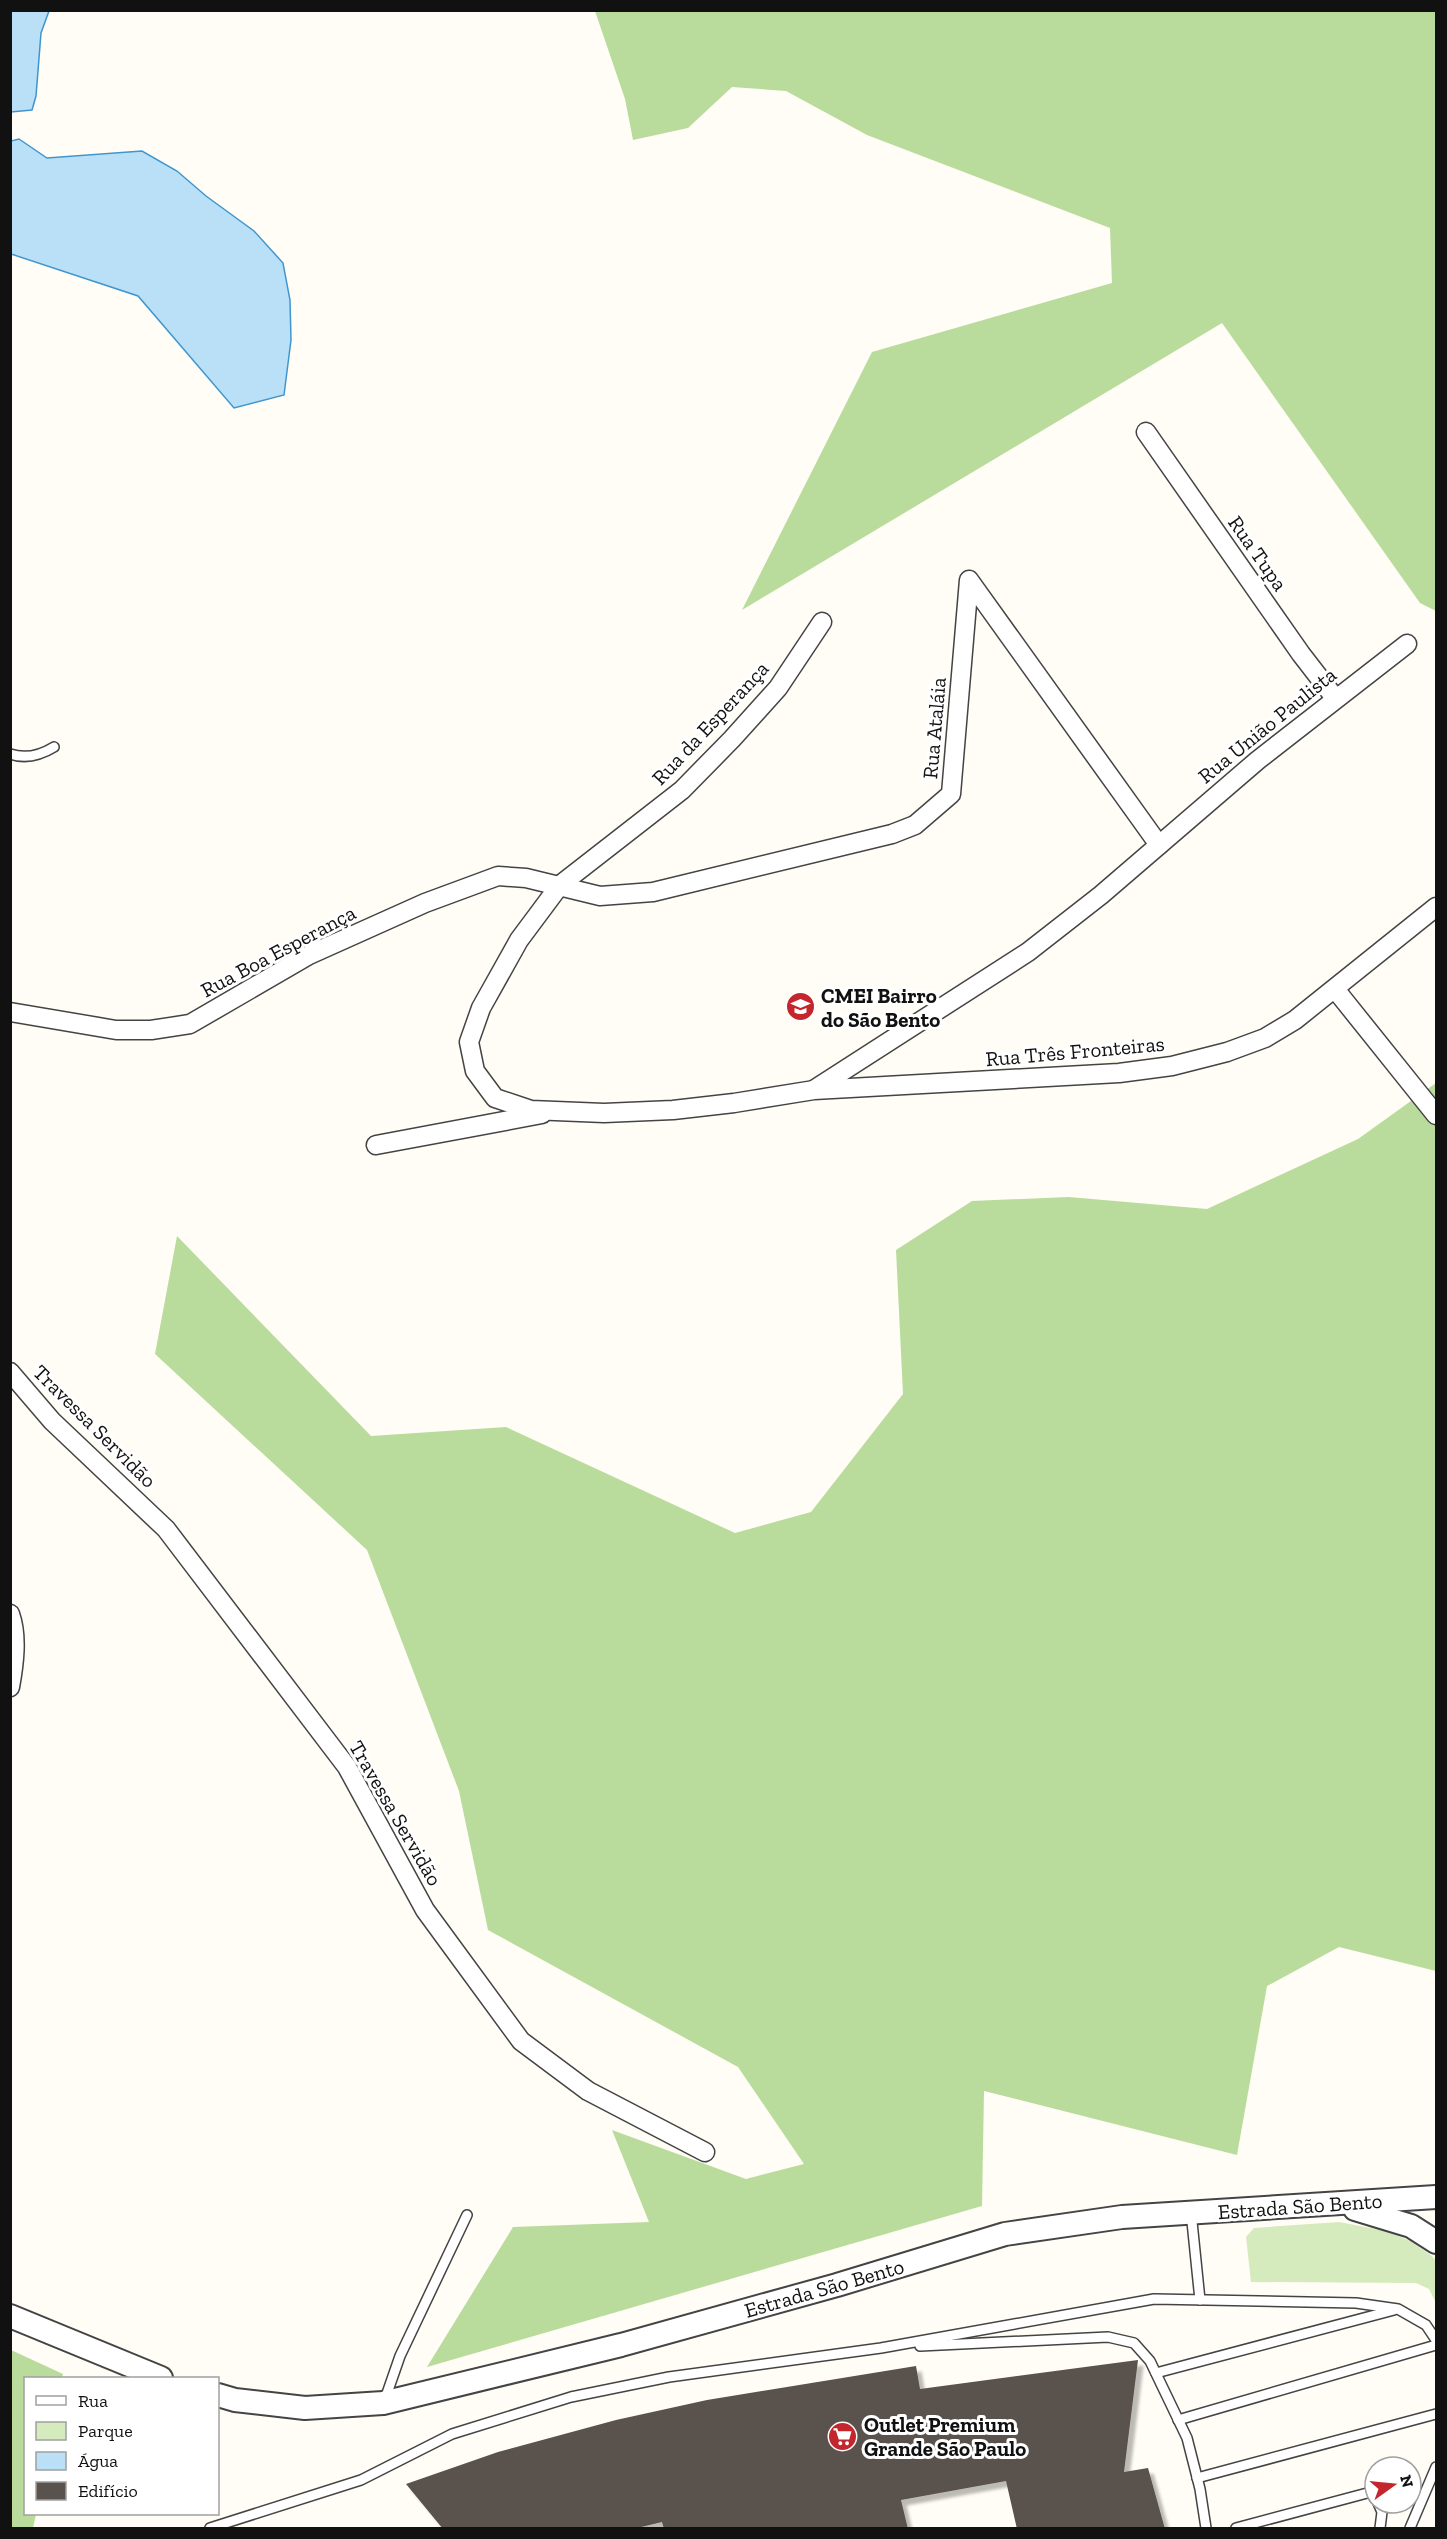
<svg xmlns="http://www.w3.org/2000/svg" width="1447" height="2539" font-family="'Zilla Slab',serif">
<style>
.green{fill:#d5ebbd}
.forest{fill:#b9dc9c}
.water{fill:#b9e0f7;stroke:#3f96cf;stroke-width:1.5}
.building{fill:#5a524d;filter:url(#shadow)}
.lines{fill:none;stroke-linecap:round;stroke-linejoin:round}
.service-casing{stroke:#444;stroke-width:12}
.minor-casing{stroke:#444;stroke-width:21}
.tertiary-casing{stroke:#444;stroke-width:26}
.service{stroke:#fff;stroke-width:9}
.minor{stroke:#fff;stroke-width:18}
.tertiary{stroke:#fff;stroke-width:22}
.labels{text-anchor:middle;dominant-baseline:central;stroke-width:6;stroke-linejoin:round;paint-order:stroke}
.street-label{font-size:21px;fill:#111;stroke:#fff}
.poi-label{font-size:21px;font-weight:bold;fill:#111;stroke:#fff;text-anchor:start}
</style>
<defs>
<filter id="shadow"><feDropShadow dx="5.5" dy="5.5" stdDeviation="1.5" flood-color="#0004"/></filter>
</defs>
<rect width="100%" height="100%" fill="#fffdf5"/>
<polygon class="green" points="1339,2222 1387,2231 1410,2241 1432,2256 1436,2261 1436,2303 1429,2289 1416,2283 1251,2282 1246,2237 1254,2228"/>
<g class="forest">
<polygon points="595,11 1436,11 1436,611 1420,603 1222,323 742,610 872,352 1112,283 1110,228 867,135 786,91 732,87 688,128 633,140 625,99"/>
<polygon points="1436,1083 1436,1971 1339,1947 1267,1986 1237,2155 984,2091 982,2206 427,2367 513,2227 649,2222 612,2130 746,2179 804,2164 738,2067 488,1930 459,1791 367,1550 155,1354 177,1236 371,1436 506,1427 735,1533 811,1512 903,1394 896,1250 972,1201 1069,1197 1207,1209 1358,1139"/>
<polygon points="11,2350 63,2374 62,2378 26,2378 26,2514 36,2514 33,2528 11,2528"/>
</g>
<g class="water">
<polygon points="11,10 49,11 41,33 36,96 32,110 11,112"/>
<polygon points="19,139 47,158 142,151 177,171 206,196 254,231 283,263 290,300 291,340 284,395 234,408 138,296 11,254 11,141"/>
</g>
<polygon class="building" points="1138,2360 1124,2472 1148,2468 1165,2529 1017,2529 1006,2481 901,2500 908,2529 664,2529 662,2522 633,2529 443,2529 406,2484 498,2452 616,2420 707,2400 916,2366 920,2389"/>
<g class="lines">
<defs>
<g id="service">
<path d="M10 754C25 759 41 755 54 747"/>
<polyline points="1191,2212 1200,2300"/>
<polyline points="920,2346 1108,2337 1134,2343 1150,2361 1187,2438 1200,2489 1206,2528"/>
<polyline points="1156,2373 1394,2310"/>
<polyline points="384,2402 400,2356 467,2215"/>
<polyline points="1178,2420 1436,2345"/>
<polyline points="1197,2478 1436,2414"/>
<polyline points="1378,2503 1382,2512 1380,2528"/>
<polyline points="210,2528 361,2480 452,2434 571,2397 669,2377 881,2348 1154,2299 1356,2303 1398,2309 1426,2325 1436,2340"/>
<polyline points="1236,2528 1371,2492 1375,2499"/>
<polyline points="1410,2528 1436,2467"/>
</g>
<g id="minor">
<polyline points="1146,432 1301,654 1335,698"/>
<polyline points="822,622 778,688 732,739 682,790 560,885 519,940 481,1008 469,1042 475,1071 495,1098 531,1110 604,1113 673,1110 734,1103 814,1090 1119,1073 1172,1066 1227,1052 1265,1038 1295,1020 1436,907"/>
<polyline points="1335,989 1436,1115"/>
<polyline points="10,1012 116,1030 151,1030 190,1024 309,955 425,903 498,876 526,878 600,896 653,892 892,834 915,825 951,794 969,580 1159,845"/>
<polyline points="815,1089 1028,952 1101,895 1258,760 1407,644"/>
<polyline points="376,1145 542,1114"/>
<polyline points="10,1372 52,1421 166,1529 347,1767 425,1910 521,2041 588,2091 705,2152"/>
<path d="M10 1614C18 1636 14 1665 10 1687"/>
</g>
<g id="tertiary">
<polyline points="1355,2209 1411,2226 1436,2242"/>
<polyline points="10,2316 161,2378"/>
<polyline points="218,2395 235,2400 305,2408 383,2403 621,2345 837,2285 1005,2234 1122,2217 1436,2197"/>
</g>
</defs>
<use href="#service" class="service-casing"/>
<use href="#minor" class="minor-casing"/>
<use href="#tertiary" class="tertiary-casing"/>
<use href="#service" class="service"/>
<use href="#minor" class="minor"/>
<use href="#tertiary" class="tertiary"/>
</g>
<defs>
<symbol id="school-disc" viewBox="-11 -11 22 22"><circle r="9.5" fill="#c4262e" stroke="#fff"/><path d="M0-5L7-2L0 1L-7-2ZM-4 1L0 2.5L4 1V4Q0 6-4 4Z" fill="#fff"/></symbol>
<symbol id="supermarket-disc" viewBox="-11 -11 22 22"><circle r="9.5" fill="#c4262e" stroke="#fff"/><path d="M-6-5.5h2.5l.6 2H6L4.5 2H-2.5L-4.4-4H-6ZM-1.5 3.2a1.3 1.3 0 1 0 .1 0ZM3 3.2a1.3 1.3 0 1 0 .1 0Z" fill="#fff"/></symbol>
</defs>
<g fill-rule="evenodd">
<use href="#school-disc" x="784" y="990" width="33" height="33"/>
<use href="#supermarket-disc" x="826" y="2420" width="33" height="33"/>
</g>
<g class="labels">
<g class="street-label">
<text transform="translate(1258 553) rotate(55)">Rua Tupa</text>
<text transform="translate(710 723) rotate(-47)">Rua da Esperança</text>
<text transform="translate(1267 725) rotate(-39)">Rua União Paulista</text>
<text transform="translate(934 728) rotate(-85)">Rua Ataláia</text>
<text transform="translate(278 951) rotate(-28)">Rua Boa Esperança</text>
<text transform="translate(1075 1051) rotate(-5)">Rua Três Fronteiras</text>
<text transform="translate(95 1426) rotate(45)">Travessa Servidão</text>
<text transform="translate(396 1813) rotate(60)">Travessa Servidão</text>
<text transform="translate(1300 2206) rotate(-4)">Estrada São Bento</text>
<text transform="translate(824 2288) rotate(-16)">Estrada São Bento</text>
</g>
<g class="poi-label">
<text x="821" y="995">CMEI Bairro<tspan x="821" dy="24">do São Bento</tspan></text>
<text x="864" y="2424">Outlet Premium<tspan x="864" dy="24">Grande São Paulo</tspan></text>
</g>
</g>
<rect width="1447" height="2539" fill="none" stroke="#111111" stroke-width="24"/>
<rect x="24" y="2377" width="195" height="138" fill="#ffffff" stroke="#a0a0a0" stroke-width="1.5"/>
<rect x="36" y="2396" width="30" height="9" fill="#ffffff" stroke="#a0a0a0" stroke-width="1.5"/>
<text x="78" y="2407" font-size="18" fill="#111111">Rua</text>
<rect x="36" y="2422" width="30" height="18" fill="#d5ebbd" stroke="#a0a0a0" stroke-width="1.5"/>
<text x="78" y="2437" font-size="18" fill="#111111">Parque</text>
<rect x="36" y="2452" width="30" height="18" fill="#b9e0f7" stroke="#a0a0a0" stroke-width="1.5"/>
<text x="78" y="2467" font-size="18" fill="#111111">Água</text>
<rect x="36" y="2482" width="30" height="18" fill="#5a524d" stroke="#a0a0a0" stroke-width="1.5"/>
<text x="78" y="2497" font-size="18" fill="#111111">Edifício</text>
<g transform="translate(1393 2485) rotate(75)"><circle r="28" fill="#ffffff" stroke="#a0a0a0" stroke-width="1.5"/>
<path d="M0-4.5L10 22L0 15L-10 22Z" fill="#c4262e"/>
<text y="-9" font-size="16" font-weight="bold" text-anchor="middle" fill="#111111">N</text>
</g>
</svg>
